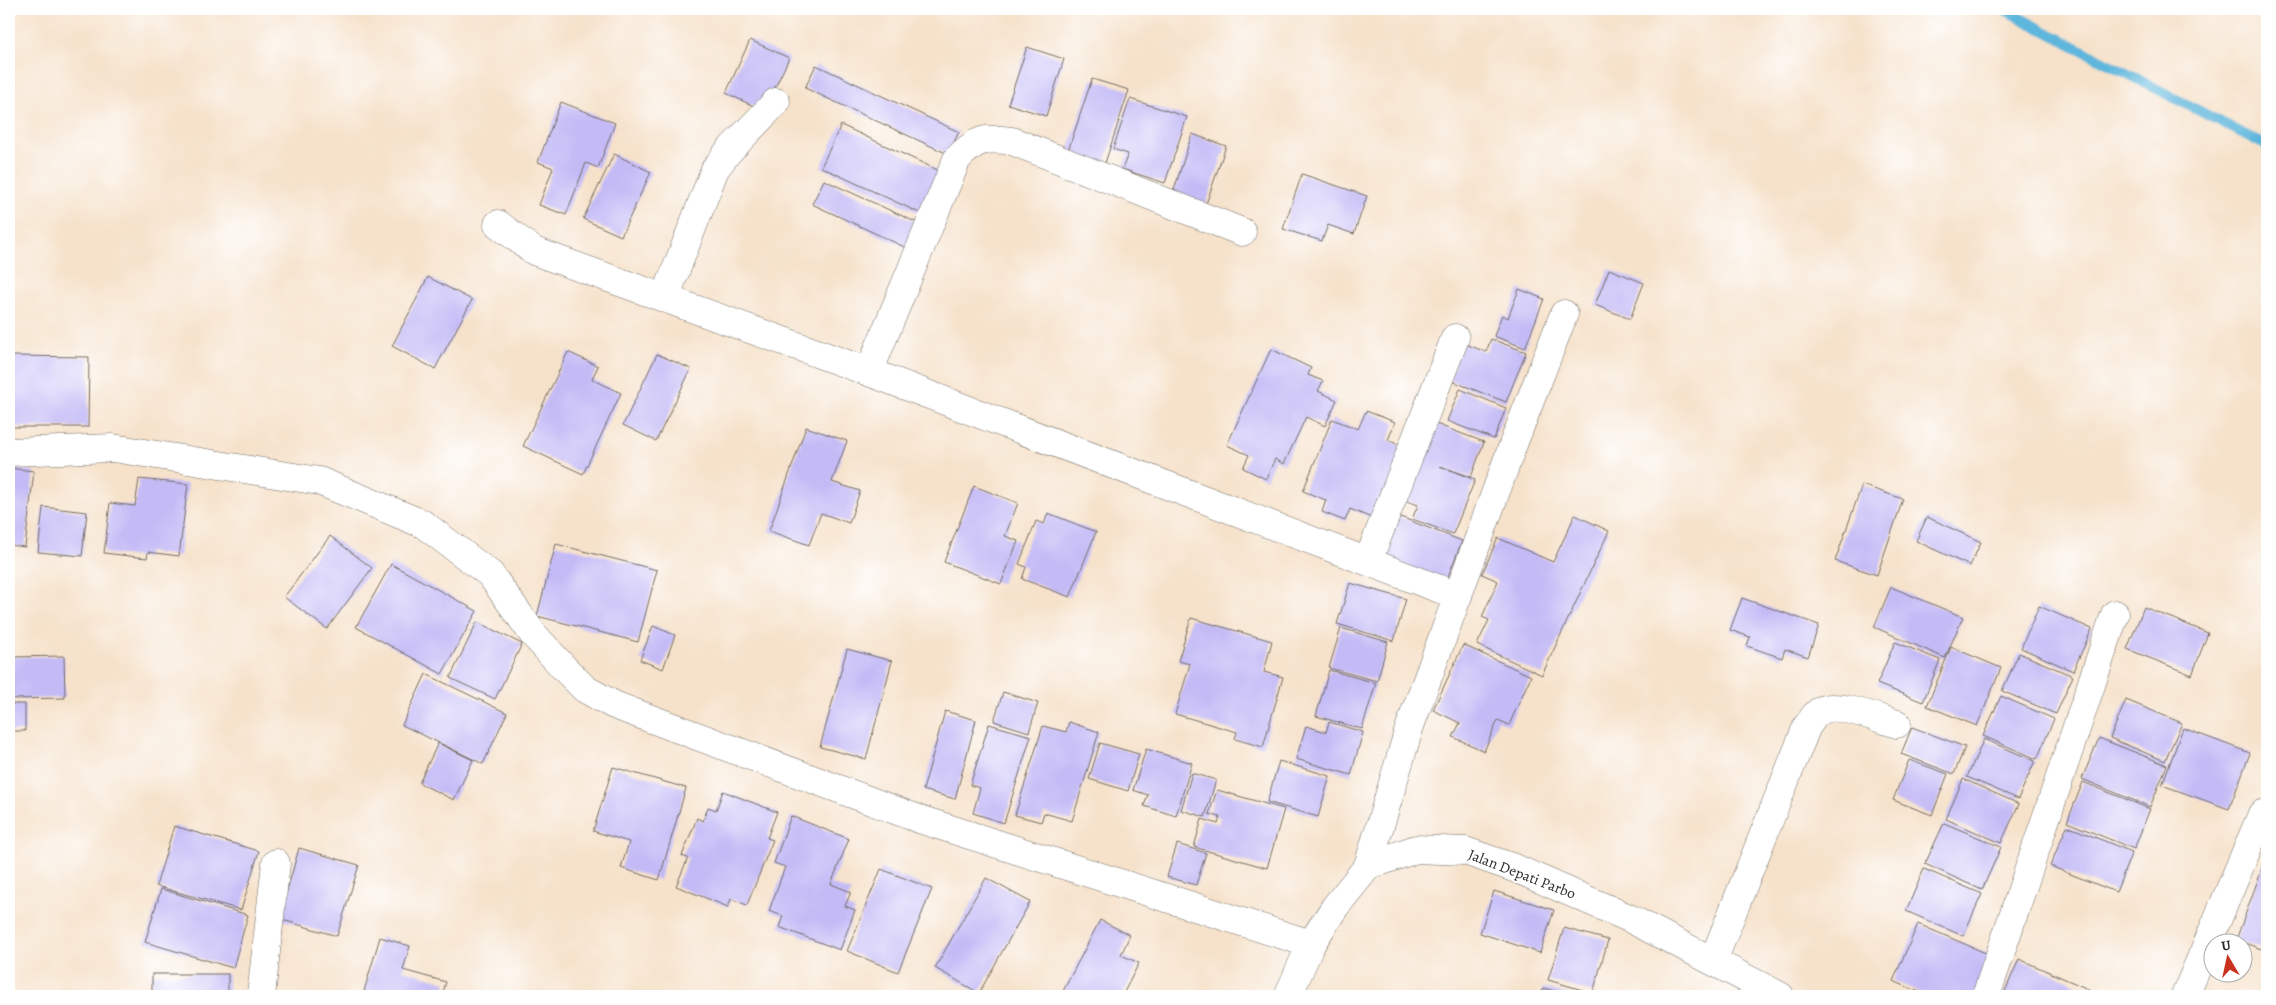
<svg xmlns="http://www.w3.org/2000/svg" width="2276" height="1005" font-family="Alegreya,serif">
<style>
.lines{fill:none;stroke-linecap:round;stroke-linejoin:round}
.stream{stroke:#5fb6dc;stroke-width:10}
.building{fill:#c4bbf6}
.minor-casing{stroke:#726b63;stroke-width:29}
.tertiary-casing{stroke:#726b63;stroke-width:29}
.minor{stroke:#fff;stroke-width:28}
.tertiary{stroke:#fff;stroke-width:28}
.labels{text-anchor:middle;dominant-baseline:central;stroke-width:4;stroke-linejoin:round;paint-order:stroke}
.street-label{font-size:15px;fill:#2b2b2b;stroke:#fff}
</style>
<rect width="100%" height="100%" fill="#fff"/>
<filter id="ink" filterUnits="userSpaceOnUse"><feTurbulence type="fractalNoise" baseFrequency=".02" numOctaves="2"/><feDisplacementMap in="SourceGraphic" scale="10" xChannelSelector="R" yChannelSelector="G"/><feConvolveMatrix kernelMatrix="1 2 1 2 8 2 1 2 1" color-interpolation-filters="sRGB"/></filter>
<filter id="wash" filterUnits="userSpaceOnUse"><feTurbulence type="fractalNoise" baseFrequency=".0096" numOctaves="4" result="noise"/><feDisplacementMap in="SourceGraphic" scale="20" xChannelSelector="R" yChannelSelector="G"/><feGaussianBlur stdDeviation="1.12" result="paint"/><feColorMatrix in="noise" values="0 0 0 0 0 0 0 0 0 0 0 0 0 0 0 0 0 1.4 0 .05"/><feComposite in="paint" operator="in"/></filter>
<g filter="url(#wash)">
<rect width="100%" height="100%" fill="#f6e2cb"/>
<g class="lines">
<polyline class="stream" points="2003,9 2267,146"/>
</g>
<g id="blocks">
<g class="building">
<polygon points="750,40 789,58 764,111 726,93"/>
<polygon points="1027,47 1064,59 1046,116 1008,104"/>
<polygon points="816,65 959,132 948,154 805,88"/>
<polygon points="1092,79 1129,90 1105,163 1068,151"/>
<polygon points="1130,99 1187,117 1165,183 1122,169 1128,154 1113,149"/>
<polygon points="561,102 615,123 598,168 586,163 566,215 539,205 553,168 538,162"/>
<polygon points="841,125 944,173 924,215 821,167"/>
<polygon points="1192,134 1226,146 1206,204 1173,193"/>
<polygon points="614,154 651,172 621,236 583,219"/>
<polygon points="1302,174 1367,196 1354,234 1328,225 1322,241 1283,229"/>
<polygon points="824,180 922,225 911,250 812,204"/>
<polygon points="1609,269 1644,283 1630,319 1595,305"/>
<polygon points="428,277 472,300 435,369 392,346"/>
<polygon points="1519,289 1544,299 1525,348 1494,336 1502,315 1508,318"/>
<polygon points="1491,339 1526,352 1506,402 1449,380 1463,343 1486,352"/>
<polygon points="1271,349 1311,368 1308,375 1323,381 1318,391 1337,400 1325,426 1306,417 1284,464 1275,459 1266,479 1243,468 1249,455 1227,445"/>
<polygon points="568,352 598,366 592,379 621,393 583,474 523,446"/>
<polygon points="657,354 691,369 656,441 623,425"/>
<polygon points="10,356 89,357 88,427 9,427"/>
<polygon points="1460,389 1506,408 1494,439 1447,421"/>
<polygon points="1366,411 1395,422 1388,440 1404,447 1376,520 1350,509 1345,521 1322,512 1326,500 1303,491 1332,419 1358,429"/>
<polygon points="1428,421 1484,442 1471,477 1440,466 1475,480 1453,534 1412,519 1418,505 1398,498"/>
<polygon points="806,427 847,441 832,482 860,491 849,523 821,513 809,545 769,531"/>
<polygon points="9,468 34,471 25,547 9,545"/>
<polygon points="139,479 188,484 179,556 148,552 147,558 104,553 110,503 135,506"/>
<polygon points="1862,485 1903,499 1877,575 1835,561"/>
<polygon points="974,486 1018,503 1005,536 1018,541 1001,584 944,562"/>
<polygon points="43,507 87,512 82,556 38,552"/>
<polygon points="1048,513 1096,532 1070,597 1022,579 1026,567 1019,564 1036,521 1044,524"/>
<polygon points="1575,515 1609,531 1542,675 1477,645 1489,620 1482,617 1498,581 1482,574 1498,538 1553,562"/>
<polygon points="1398,516 1462,541 1445,584 1381,559"/>
<polygon points="1927,517 1981,542 1970,566 1916,541"/>
<polygon points="330,536 372,568 327,629 284,597"/>
<polygon points="556,544 657,570 638,642 537,616"/>
<polygon points="391,564 477,611 442,674 356,627"/>
<polygon points="1350,583 1406,599 1394,641 1337,624"/>
<polygon points="1891,587 1963,617 1945,658 1874,627"/>
<polygon points="1742,598 1819,625 1808,657 1785,649 1782,658 1747,646 1750,637 1730,630"/>
<polygon points="2039,606 2092,629 2073,671 2021,648"/>
<polygon points="2144,607 2208,633 2192,675 2127,649"/>
<polygon points="1191,618 1272,641 1264,672 1283,677 1263,747 1235,739 1237,732 1175,714 1190,664 1178,661"/>
<polygon points="477,622 522,644 495,699 450,678"/>
<polygon points="653,626 675,635 663,669 640,660"/>
<polygon points="1341,628 1388,642 1377,681 1329,668"/>
<polygon points="1895,642 1940,660 1923,702 1877,684"/>
<polygon points="1463,645 1531,676 1509,725 1498,720 1484,751 1453,737 1460,723 1433,710"/>
<polygon points="1951,647 2001,668 1977,726 1927,706"/>
<polygon points="847,649 892,661 866,759 820,747"/>
<polygon points="2019,653 2073,676 2056,714 2002,691"/>
<polygon points="64,656 65,698 13,699 12,657"/>
<polygon points="1329,670 1376,683 1362,729 1316,716"/>
<polygon points="426,674 507,713 483,764 402,725"/>
<polygon points="1003,692 1038,703 1029,732 994,721"/>
<polygon points="2001,696 2054,719 2037,759 1983,736"/>
<polygon points="2126,700 2182,723 2165,761 2110,738"/>
<rect x="9" y="704" width="16" height="27"/>
<polygon points="945,711 976,720 955,799 923,790"/>
<polygon points="1069,722 1099,732 1072,821 1044,813 1041,822 1015,815 1043,726 1066,732"/>
<polygon points="1329,722 1363,732 1351,775 1296,759 1306,726 1326,732"/>
<polygon points="989,724 1031,736 1004,823 973,813 980,788 970,785"/>
<polygon points="1912,727 1965,747 1954,774 1901,754"/>
<polygon points="2183,728 2250,753 2229,809 2162,785"/>
<polygon points="2099,738 2167,765 2150,807 2082,779"/>
<polygon points="1984,739 2035,761 2018,799 1967,777"/>
<polygon points="438,743 473,760 454,800 419,783"/>
<polygon points="1100,743 1139,754 1128,791 1089,779"/>
<polygon points="1146,749 1192,763 1176,816 1144,806 1148,795 1133,790"/>
<polygon points="1909,760 1948,774 1932,815 1893,800"/>
<polygon points="1279,761 1330,776 1318,817 1267,802"/>
<polygon points="613,767 686,788 659,880 621,868 629,842 593,831"/>
<polygon points="1192,773 1216,780 1205,817 1181,810"/>
<polygon points="1963,779 2019,804 2001,843 1946,819"/>
<polygon points="2083,782 2150,809 2134,849 2067,822"/>
<polygon points="1217,790 1284,809 1267,868 1194,847 1202,819 1218,824 1220,817 1209,814"/>
<polygon points="723,791 777,812 767,838 773,840 747,905 731,899 728,907 676,886 688,858 682,856 697,818 703,821 708,807 716,810"/>
<polygon points="791,816 849,839 831,884 851,892 845,906 855,910 840,950 779,927 783,916 769,911 785,867 774,863"/>
<polygon points="1944,823 2001,847 1982,890 1925,864"/>
<polygon points="174,826 259,851 241,910 156,886"/>
<polygon points="2067,826 2132,852 2116,892 2050,866"/>
<polygon points="1177,844 1206,853 1196,885 1167,877"/>
<polygon points="299,848 359,865 337,936 279,919"/>
<polygon points="2267,855 2267,951 2236,940"/>
<polygon points="881,869 932,889 898,972 847,951"/>
<polygon points="1924,869 1982,894 1963,936 1906,911"/>
<polygon points="986,878 1030,902 979,993 935,968"/>
<polygon points="161,889 248,915 233,968 145,942"/>
<polygon points="1494,891 1554,910 1540,953 1480,933"/>
<polygon points="1100,920 1130,935 1121,955 1139,963 1122,996 1069,996 1062,993"/>
<polygon points="1918,924 1995,957 1978,996 1929,996 1893,981"/>
<polygon points="1564,928 1608,940 1593,993 1548,980"/>
<polygon points="380,937 410,946 403,970 446,982 442,996 377,996 364,991"/>
<polygon points="2019,959 2095,992 2093,996 2003,996"/>
<rect x="152" y="974" width="76" height="22"/>
<polygon points="1543,988 1574,996 1541,996"/>
</g>
</g>
</g>
<g filter="url(#ink)">
<use href="#blocks" fill-opacity="0" stroke="#726b63" stroke-width="1"/>
<g class="lines">
<defs>
<g id="minor">
<polyline points="498,224 534,251 869,372 1458,596"/>
<polyline points="665,298 715,169 728,152 776,102"/>
<path d="M869 372 957 159C976 139 985 137 1012 141L1242 232"/>
<polyline points="9,452 113,448 319,481 423,524 490,574 533,634 564,668 585,689 614,705 919,819 1311,944"/>
<polyline points="1368,561 1455,338"/>
<polyline points="1368,866 1409,729 1514,442 1564,314"/>
<path d="M1713 961 1807 726C1811 722 1814 714 1820 711 1835 701 1880 719 1897 724"/>
<polyline points="261,996 276,863"/>
<polyline points="1986,996 2115,614"/>
<polyline points="2185,996 2262,814"/>
</g>
<polyline id="tertiary" points="1288,996 1311,944 1335,907 1368,866 1416,849 1465,851 1517,869 1631,919 1780,996"/>
</defs>
<use href="#minor" class="minor-casing"/>
<use href="#tertiary" class="tertiary-casing"/>
<use href="#minor" class="minor"/>
<use href="#tertiary" class="tertiary"/>
</g>
</g>
<g class="labels">
<g class="street-label">
<text transform="translate(1522 874) rotate(21)">Jalan Depati Parbo</text>
</g>
</g>
<rect width="2276" height="1005" fill="none" stroke="#fff" stroke-width="30"/>
<g transform="translate(2228 958) rotate(351)"><circle r="24" fill="#ffffff" stroke="#aaaaaa"/>
<path d="M0-4L9 19L0 12L-9 19Z" fill="#c8321e"/>
<text y="-8" font-size="14" font-weight="bold" text-anchor="middle" fill="#2b2b2b">U</text>
</g>
</svg>
